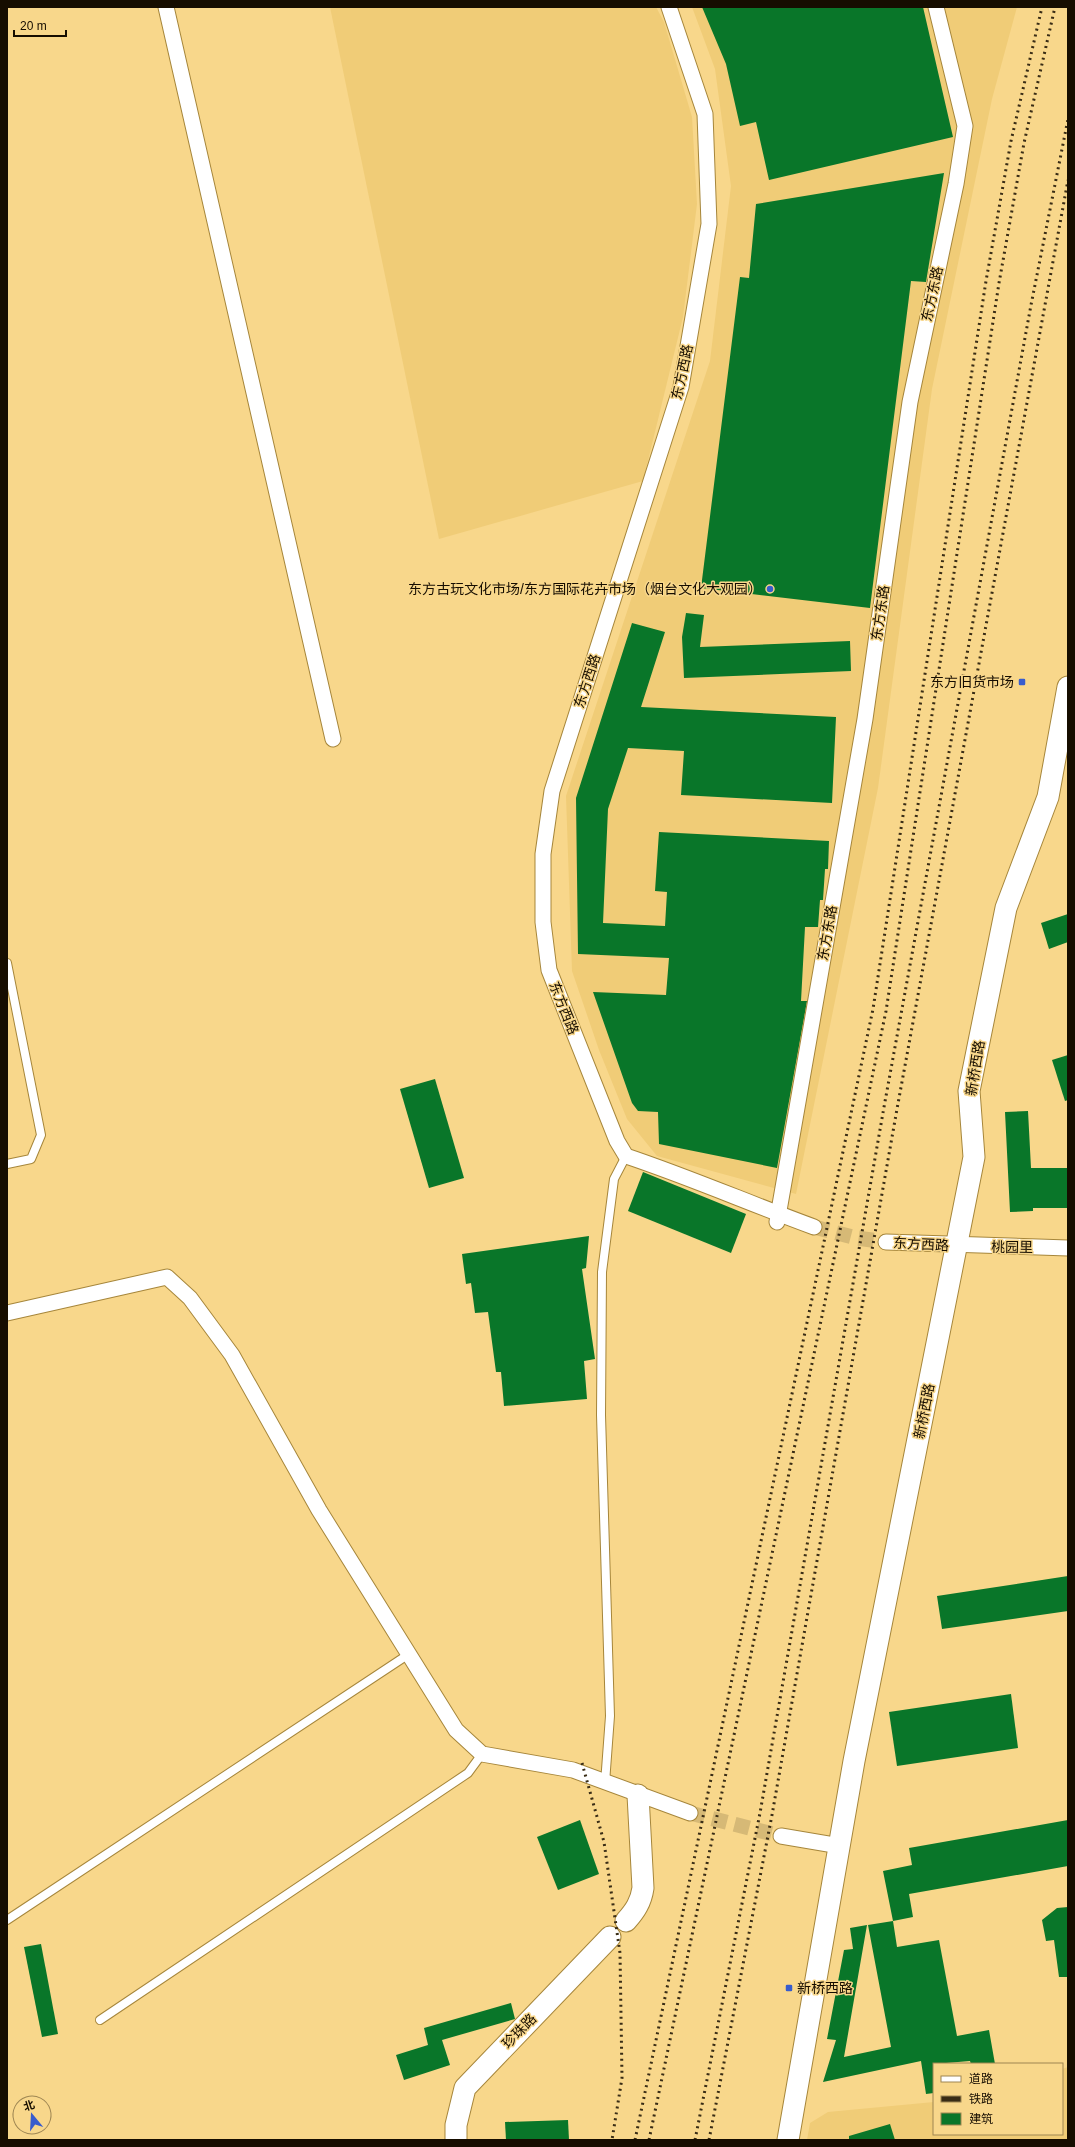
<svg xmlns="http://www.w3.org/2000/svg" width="1075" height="2147" font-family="Helvetica,'Noto Sans SC',sans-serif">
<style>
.built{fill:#f0cc77}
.building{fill:#097629}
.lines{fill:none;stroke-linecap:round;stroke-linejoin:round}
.street-tunnel{stroke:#d6b976;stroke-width:15;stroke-dasharray:15 8;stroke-linecap:butt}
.lane-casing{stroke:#a6863b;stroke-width:10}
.street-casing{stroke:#a6863b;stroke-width:17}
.secondary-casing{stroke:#a6863b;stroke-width:23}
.lane{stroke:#fff;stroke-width:8}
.street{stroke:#fff;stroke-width:15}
.secondary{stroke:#fff;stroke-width:21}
.rail{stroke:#392c15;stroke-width:3;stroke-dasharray:2 4;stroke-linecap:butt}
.poi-dot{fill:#385ccd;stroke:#f8d78b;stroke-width:1.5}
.labels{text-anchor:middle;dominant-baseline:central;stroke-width:3;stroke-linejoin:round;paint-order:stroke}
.street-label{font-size:14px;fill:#160d00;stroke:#f8d78b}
.poi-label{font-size:14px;fill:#160d00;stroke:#f8d78b;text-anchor:end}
</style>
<rect width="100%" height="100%" fill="#f8d78b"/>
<g class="built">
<polygon points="330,7 656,7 664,22 692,117 697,204 683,317 643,481 439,539"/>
<polygon points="692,7 1017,7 992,99 932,389 878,788 796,1194 657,1156 627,1119 599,1050 572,971 566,796 710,361 731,186 715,69"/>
<polygon points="1068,2067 1068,2140 807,2140 810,2123 828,2112 934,2102 934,2134 1062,2134 1062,2069"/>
</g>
<g class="building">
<polygon points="702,7 923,7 953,137 769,180 756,122 740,126 726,64"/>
<polygon points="944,173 926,282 911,281 870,608 701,588 740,277 749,278 756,204"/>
<polygon points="686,613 704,615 700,647 850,641 851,671 684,678 682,637"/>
<polygon points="632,623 665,632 641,707 836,717 832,803 681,795 684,751 628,748 608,809 603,923 665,926 667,892 655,891 659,832 829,841 828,869 825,869 823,900 820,900 818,927 805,927 801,1001 807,1001 777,1168 659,1144 658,1112 638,1111 632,1103 593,992 666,995 669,958 578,954 576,798"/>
<polygon points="1068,914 1068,942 1049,949 1041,923"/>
<polygon points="1068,1055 1068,1100 1065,1101 1052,1060"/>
<polygon points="435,1079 464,1178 429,1188 400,1089"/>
<polygon points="1028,1111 1031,1168 1068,1168 1068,1208 1033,1208 1033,1211 1010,1212 1005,1112"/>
<polygon points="643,1172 746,1214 731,1253 628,1211"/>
<polygon points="589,1236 586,1268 582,1269 595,1359 584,1361 587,1399 504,1406 501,1372 496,1372 488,1312 475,1313 471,1283 466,1284 462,1254"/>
<polygon points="1068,1576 1068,1611 942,1629 937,1596"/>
<polygon points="1011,1694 1018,1748 897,1766 889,1712"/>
<polygon points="580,1820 599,1874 558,1890 537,1837"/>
<polygon points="1068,1820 1068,1866 909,1894 913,1917 893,1921 883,1871 912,1865 909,1848"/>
<polygon points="1068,1907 1068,1977 1059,1977 1054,1940 1046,1941 1042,1920 1057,1908"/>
<polygon points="893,1921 897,1947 939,1940 957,2036 989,2030 995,2064 971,2064 970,2061 934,2064 934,2093 926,2094 921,2061 823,2082 836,2040 827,2039 844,1950 853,1949 850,1928 867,1925 844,2057 891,2047 868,1925"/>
<polygon points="41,1944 58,2034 42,2037 24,1947"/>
<polygon points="511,2003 515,2019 442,2040 450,2065 404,2080 396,2055 428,2045 424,2028"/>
<polygon points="568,2120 569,2140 506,2140 505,2122"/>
<polygon points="890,2124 895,2140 849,2140 849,2136"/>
</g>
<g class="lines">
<g class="street-tunnel">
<polyline points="814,1227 857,1238 886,1242"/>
<polyline points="690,1813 781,1836"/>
</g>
<defs>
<g id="lane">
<polyline points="7,963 41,1135 31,1159 7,1164"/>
<polyline points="605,1783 610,1716 601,1415 602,1272 614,1179 626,1156"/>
<polyline points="7,1920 409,1654"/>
<polyline points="100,2020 468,1773 482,1754"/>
</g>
<g id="street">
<polyline points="166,7 333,739"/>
<path d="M669 7 705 114 709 224 681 387 552 791 543 854V922L549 970 617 1141 626 1156C689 1177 751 1204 814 1227"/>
<polyline points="777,1222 865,719 910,402 956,184 965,126 936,7"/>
<polyline points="886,1242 1068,1248"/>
<polyline points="7,1313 167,1277 190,1298 232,1355 319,1510 456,1730 482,1754 573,1770 690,1813"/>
<polyline points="781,1836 840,1846"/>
</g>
<g id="secondary">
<path d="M626 1921C635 1911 641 1902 643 1888L638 1795"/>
<polyline points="456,2140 456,2125 465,2088 610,1937"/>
<polyline points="788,2140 854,1761 974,1157 969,1091 1006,908 1048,797 1068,687"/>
</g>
</defs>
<use href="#lane" class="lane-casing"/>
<use href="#street" class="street-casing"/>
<use href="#secondary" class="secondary-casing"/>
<use href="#lane" class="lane"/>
<use href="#street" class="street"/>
<use href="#secondary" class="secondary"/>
<g class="rail">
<polyline points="582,1763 604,1842 620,1953 622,2078 612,2140"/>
<polyline points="635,2140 873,1009 986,281 1011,141 1042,7"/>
<polyline points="649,2140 886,1011 999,283 1024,143 1055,7"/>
<polyline points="695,2140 760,1813 884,1107 1031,305 1068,119"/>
<polyline points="709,2140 772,1815 897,1109 1068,180"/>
</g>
</g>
<g class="poi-dot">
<circle cx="770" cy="589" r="4"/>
<rect x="1018" y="678" width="8" height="8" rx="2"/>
<rect x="785" y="1984" width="8" height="8" rx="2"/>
</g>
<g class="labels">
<g class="street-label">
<text transform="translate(932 294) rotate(-78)">东方东路</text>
<text transform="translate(682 372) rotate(-78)">东方西路</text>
<text transform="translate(880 613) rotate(-82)">东方东路</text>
<text transform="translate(587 681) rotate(-72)">东方西路</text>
<text transform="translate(827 933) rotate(-80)">东方东路</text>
<text transform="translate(564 1008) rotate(68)">东方西路</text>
<text transform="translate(975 1068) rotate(-81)">新桥西路</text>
<text transform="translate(921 1244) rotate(3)">东方西路</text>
<text transform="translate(1012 1247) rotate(1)">桃园里</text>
<text transform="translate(924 1411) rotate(-79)">新桥西路</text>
<text transform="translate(519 2031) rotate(-46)">珍珠路</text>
</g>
<g class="poi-label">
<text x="762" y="589">东方古玩文化市场/东方国际花卉市场（烟台文化大观园）</text>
<text x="1014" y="682">东方旧货市场</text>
<text x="797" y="1988" text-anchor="start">新桥西路</text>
</g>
</g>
<rect width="1075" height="2147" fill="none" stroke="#160d00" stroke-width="16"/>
<rect x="933" y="2063" width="130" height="72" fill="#f8d78b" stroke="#9e8653"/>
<rect x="941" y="2076" width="20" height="6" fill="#ffffff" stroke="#9e8653"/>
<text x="969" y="2083" font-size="12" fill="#160d00">道路</text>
<rect x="941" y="2096" width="20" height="6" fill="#392c15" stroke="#9e8653"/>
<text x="969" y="2103" font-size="12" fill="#160d00">铁路</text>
<rect x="941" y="2113" width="20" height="12" fill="#097629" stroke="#9e8653"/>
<text x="969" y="2123" font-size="12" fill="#160d00">建筑</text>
<g transform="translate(32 2115) rotate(342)"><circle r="19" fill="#f8d78b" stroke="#9e8653"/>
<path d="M0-3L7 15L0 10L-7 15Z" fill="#385ccd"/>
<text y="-6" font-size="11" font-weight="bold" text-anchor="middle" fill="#160d00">北</text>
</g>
<path d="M14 30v6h52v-6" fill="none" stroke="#160d00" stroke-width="2"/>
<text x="20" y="30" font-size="12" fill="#160d00" stroke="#f8d78b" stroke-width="3" paint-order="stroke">20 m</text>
</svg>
